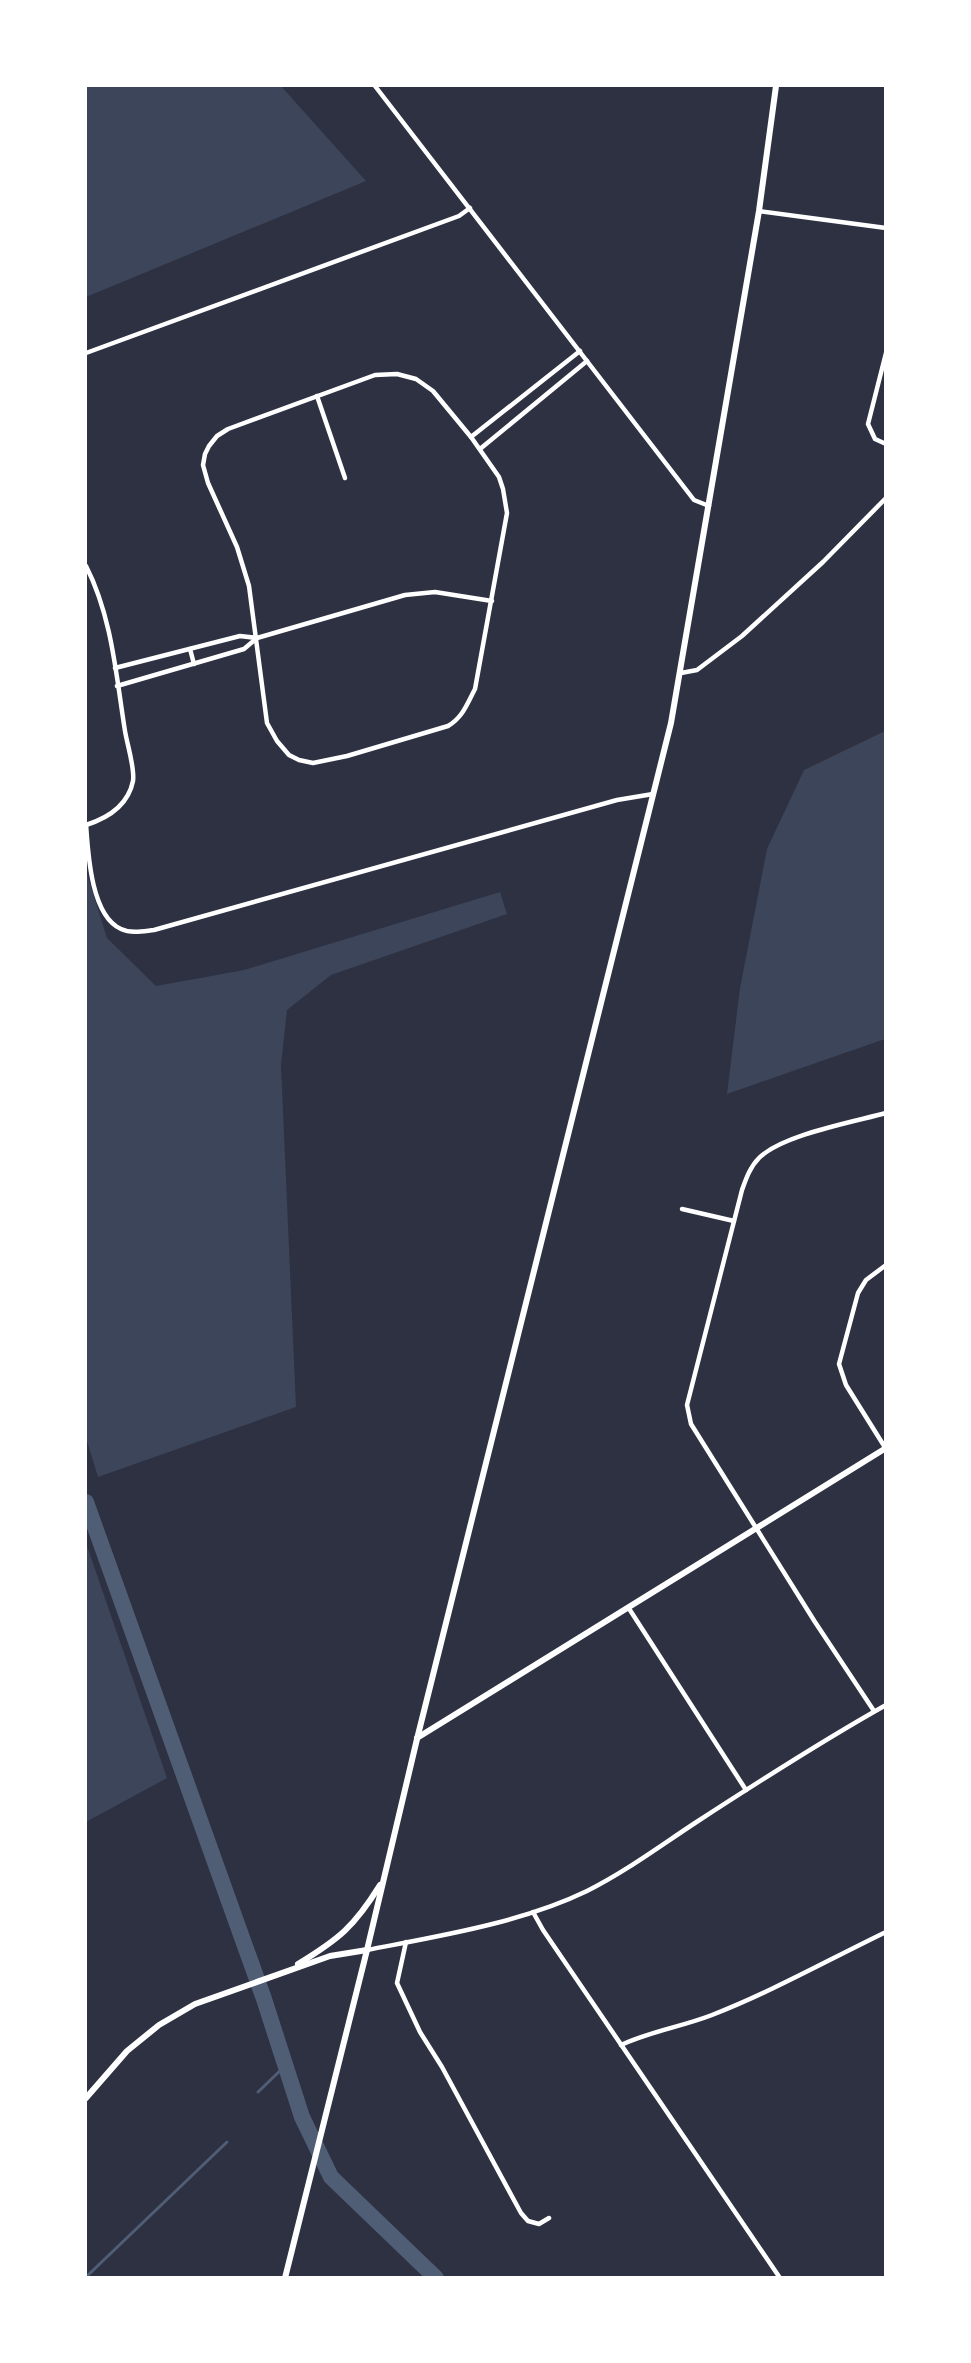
<svg xmlns="http://www.w3.org/2000/svg" width="971" height="2363" font-family="Helvetica,sans-serif">
<style>
.green{fill:#3c4559}
.lines{fill:none;stroke-linecap:round;stroke-linejoin:round}
.stream{stroke:#4f5d75;stroke-width:3}
.river{stroke:#4f5d75;stroke-width:16}
.minor{stroke:#fff;stroke-width:4.5}
.tertiary{stroke:#fff;stroke-width:6}
</style>
<rect width="100%" height="100%" fill="#2d3142"/>
<g class="green">
<polygon points="86,86 281,86 366,181 86,297"/>
<polygon points="885,731 885,1039 727,1094 740,988 767,849 804,770"/>
<polygon points="86,871 107,938 156,986 244,970 500,892 507,914 331,975 287,1010 281,1065 296,1407 98,1477 86,1438"/>
<polygon points="86,1543 167,1778 86,1822"/>
</g>
<g class="lines">
<g class="stream">
<polyline points="258,2092 285,2066"/>
<polyline points="86,2277 227,2142"/>
</g>
<polyline class="river" points="86,1502 264,1999 302,2117 331,2177 436,2278"/>
<g class="minor">
<polyline points="375,86 694,500 709,506"/>
<polyline points="759,211 886,228"/>
<polyline points="86,353 459,216 470,208"/>
<polyline points="886,353 868,424 875,439 886,444"/>
<path d="M397 374 416 379 433 391 471 437 499 477 503 489 507 513 475 689C467 704 463 717 448 726L347 756 313 763 299 760 289 755 277 741 267 723 249 586 237 547 208 483 203 465 205 454 209 446 217 436 228 429 375 375Z"/>
<polyline points="317,396 345,478"/>
<polyline points="471,437 580,351"/>
<polyline points="480,449 587,361"/>
<path d="M86 566C112 617 116 675 125 731 127 744 135 768 133 781 128 806 108 818 86 825"/>
<polyline points="190,649 194,664"/>
<polyline points="115,668 240,636 257,638 405,595 435,592 492,601"/>
<polyline points="681,673 697,670 742,636 823,562 886,498"/>
<polyline points="117,686 244,649 257,638"/>
<path d="M86 824C88 853 91 916 121 929 132 934 144 931 154 930L617 800 653 794"/>
<polyline points="682,1209 734,1221"/>
<polyline points="886,1265 866,1280 858,1293 839,1364 846,1385 886,1449"/>
<polyline points="628,1607 746,1790"/>
<path d="M874 1711 815 1622 691 1424 687 1405 742 1190C746 1179 750 1167 759 1158 782 1135 853 1122 886 1113"/>
<polyline points="533,1912 543,1930 780,2278"/>
<polyline points="406,1942 397,1983 420,2032 442,2067 521,2213 528,2221 539,2224 549,2218"/>
<path d="M367 1950C439 1936 521 1923 587 1891 625 1872 660 1846 695 1823 758 1782 820 1742 886 1705"/>
<path d="M621 2045C651 2031 681 2027 712 2015 771 1992 828 1960 886 1932"/>
</g>
<g class="tertiary">
<polyline points="417,1738 886,1448"/>
<path d="M298 1964C339 1939 354 1927 380 1885"/>
<polyline points="86,2098 127,2051 159,2025 195,2004 330,1956 367,1950"/>
<polyline points="285,2278 367,1950 417,1739 671,723 759,211 776,86"/>
</g>
</g>
<rect width="971" height="2363" fill="none" stroke="#ffffff" stroke-width="174"/>
</svg>
